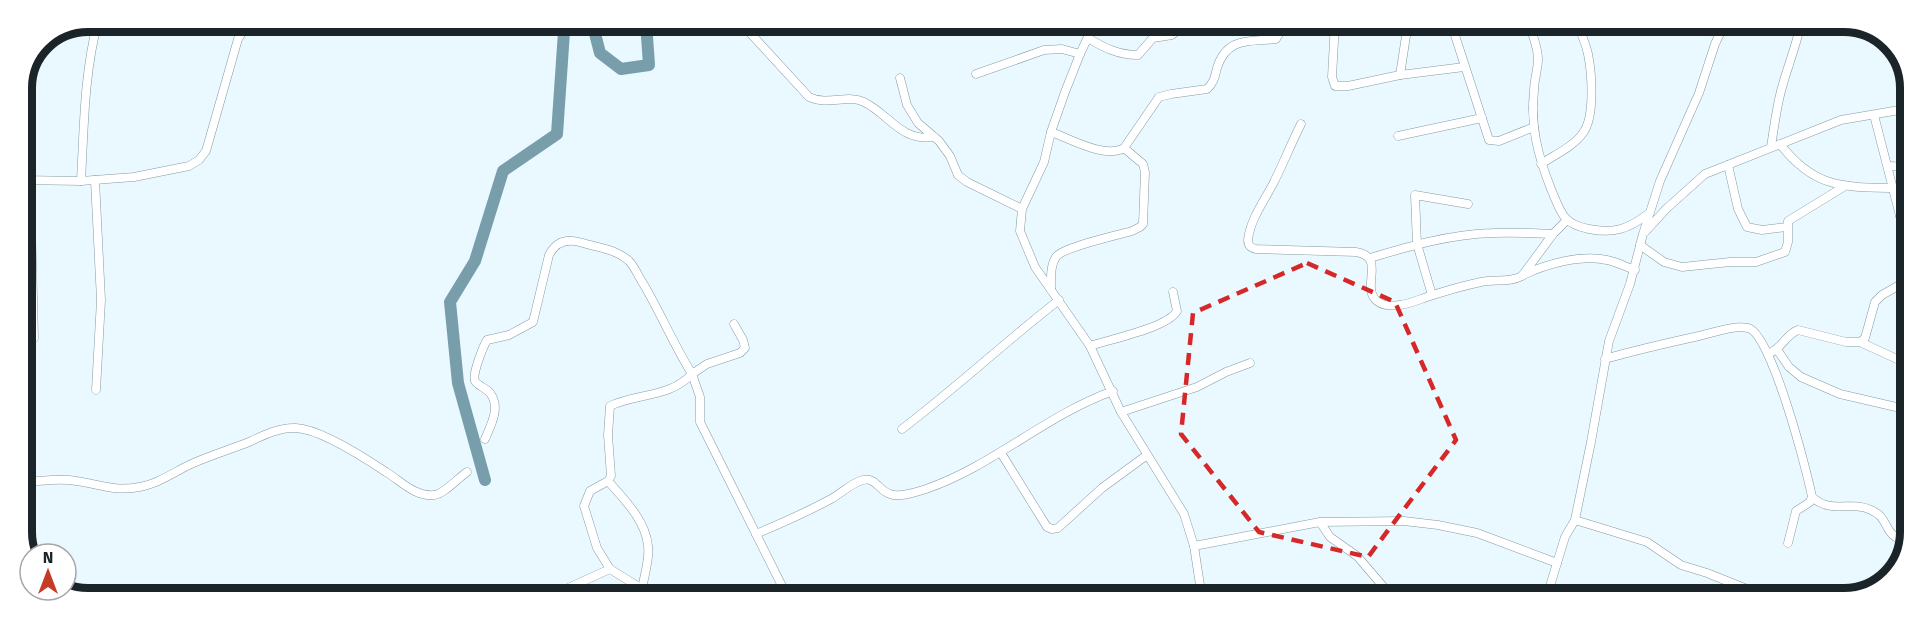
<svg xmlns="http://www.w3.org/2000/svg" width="1932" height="620" font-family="'Fira Sans',sans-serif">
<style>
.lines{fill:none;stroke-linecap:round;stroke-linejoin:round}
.river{stroke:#789eab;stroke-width:12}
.minor-casing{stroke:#839ba3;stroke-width:9}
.minor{stroke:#fff;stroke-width:8}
.marked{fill:none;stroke:#d62828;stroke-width:4.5;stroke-dasharray:12 8;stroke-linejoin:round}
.rim{fill:none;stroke:#1b2428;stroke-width:8}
</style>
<rect width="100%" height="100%" fill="#eaf9ff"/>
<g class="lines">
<g class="river">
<polyline points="592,22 600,53 621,69 649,65 646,22"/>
<polyline points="485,480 458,383 450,302 475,261 503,171 557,134 564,32 586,22"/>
</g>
<defs>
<g id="minor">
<path d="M421 21C432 32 450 25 463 21"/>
<path d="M740 22 809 97C828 106 848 94 864 102 890 115 901 142 934 137"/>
<polyline points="1095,22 1080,54 1065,92 1051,132 1044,162 1022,209 1020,231 1035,267 1090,346 1121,412 1184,514 1194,546 1202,598"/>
<polyline points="1335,23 1332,77 1335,86 1348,86 1400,75 1464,67"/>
<polyline points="1451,23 1489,140 1499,141 1534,127"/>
<path d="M1529 23C1532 34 1538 47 1538 59 1538 69 1534 80 1534 91 1530 126 1538 156 1551 189 1561 212 1562 224 1589 229 1614 234 1628 229 1648 214"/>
<path d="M1088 38C1104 48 1119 55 1138 55L1153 38 1172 35 1177 31 1178 22"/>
<polyline points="976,74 1044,50 1062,49 1080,54"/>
<polyline points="1400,75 1408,23"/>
<polyline points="900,78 907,105 918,123 939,141 950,156 958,175 967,182 1022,209"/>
<polyline points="1874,115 1900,216 1910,245"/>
<path d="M1301 124C1291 144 1283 164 1273 184 1264 201 1250 220 1248 240 1248 246 1251 248 1256 249L1356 252C1387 257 1360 287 1377 301 1383 306 1393 306 1400 305 1409 304 1418 300 1427 297 1445 291 1462 286 1481 282 1495 279 1509 283 1522 276L1553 234 1566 221"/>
<path d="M1051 132C1071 139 1105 159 1124 148L1159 97 1171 94 1207 89C1214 83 1215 76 1217 68 1227 36 1251 42 1276 39L1280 32 1278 23"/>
<polyline points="1398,136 1482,118"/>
<path d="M1780 144C1814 188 1842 187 1894 188"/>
<path d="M1771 147C1774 128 1776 110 1781 91 1787 68 1796 47 1801 23"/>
<path d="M1541 164C1554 155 1573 147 1583 133 1595 117 1592 74 1588 54 1586 44 1581 33 1577 23"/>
<polyline points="1728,165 1738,209 1747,227 1762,230 1787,227"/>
<polyline points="1888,166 1910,167"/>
<path d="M21 180 81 181 134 177 189 166 199 160 206 151 238 39C244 30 246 25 257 23L316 26 325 21"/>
<polyline points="95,180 101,300 96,390"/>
<polyline points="30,181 34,338"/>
<path d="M81 181C84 127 84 73 98 21"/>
<polyline points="1900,216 1910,217"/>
<polyline points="1646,231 1666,209 1705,174 1841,120 1911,108"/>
<polyline points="1640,245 1664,262 1682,267 1730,262 1756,262 1785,252 1788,242 1788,221 1845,186"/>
<path d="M1370 258C1410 246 1451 234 1493 233 1513 232 1533 233 1553 234"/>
<path d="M1523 275C1547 264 1581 254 1607 260 1617 262 1626 267 1635 270"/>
<path d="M1051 290C1051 279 1050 266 1056 257 1063 247 1118 235 1132 231L1140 227 1143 224 1145 172 1143 164 1124 148"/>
<polyline points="1432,295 1417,244 1415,195 1468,204"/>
<polyline points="734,324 743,340 745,348 740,353 707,364 692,374 700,397 700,422 788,598"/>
<polyline points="1860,342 1910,365"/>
<path d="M1090 346C1111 339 1167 328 1177 311L1173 292"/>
<polyline points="1778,351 1789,367 1801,377 1840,394 1909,410"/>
<path d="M1768 354C1783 348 1785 335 1798 330L1846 342H1860L1865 338 1875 302 1882 295 1910 279"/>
<path d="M1605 359C1636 350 1667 343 1699 336 1713 333 1733 325 1748 328 1771 332 1807 471 1812 497L1810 502 1796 511 1788 543"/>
<polyline points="1121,412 1197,387 1226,372 1250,363"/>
<path d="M902 429C956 388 1005 342 1059 300"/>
<path d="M485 439C491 425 501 407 490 393 486 388 478 386 475 381 472 374 483 347 487 340L509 335 533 322 549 255C556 241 568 238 583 243 599 248 616 249 629 261 635 267 639 278 644 285 661 314 674 345 692 374 669 398 638 393 610 406L608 435 611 476 608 481 590 491 584 506 597 548 610 569 655 597"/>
<polyline points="1001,453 1047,527 1052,529 1058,528 1102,488 1147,455"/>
<path d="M608 481C624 499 646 521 648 546 650 559 644 576 642 589"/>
<path d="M21 482C40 482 58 477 76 481 99 484 114 492 139 487 157 484 173 473 189 465 208 456 229 450 249 442 264 435 280 427 296 428 320 429 365 458 386 472 401 481 415 497 434 495 444 494 458 478 467 472"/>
<path d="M1812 497C1832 515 1851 500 1871 510 1892 519 1880 535 1909 543"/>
<polyline points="1575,520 1647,542 1681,565 1707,573 1772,599"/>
<polyline points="1320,522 1330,537 1357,556 1393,598"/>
<path d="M756 534C782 523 807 512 831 499 842 493 851 483 863 480 876 477 879 491 890 494 900 498 916 492 926 489 993 466 1046 415 1113 391"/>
<polyline points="1194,546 1320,522 1404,521 1438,525 1477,533 1557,563"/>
<polyline points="541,597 557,593 610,569"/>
<polyline points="1546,599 1565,537 1575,520 1591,442 1609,341 1630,284 1643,234 1660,181 1699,93 1715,44 1725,23"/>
</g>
</defs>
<use href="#minor" class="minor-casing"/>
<use href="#minor" class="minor"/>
</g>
<path class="marked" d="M1307 263 1395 302 1456 440 1368 557 1259 532 1181 434 1193 313Z"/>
<path d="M0 0H1932V620H0ZM88 32H1844A56 56 0 0 1 1900 88V532A56 56 0 0 1 1844 588H88A56 56 0 0 1 32 532V88A56 56 0 0 1 88 32Z" fill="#fff" fill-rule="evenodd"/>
<path class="rim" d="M88 32H1844A56 56 0 0 1 1900 88V532A56 56 0 0 1 1844 588H88A56 56 0 0 1 32 532V88A56 56 0 0 1 88 32Z"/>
<g transform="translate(48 572)"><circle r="28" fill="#ffffff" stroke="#a4a7a9" stroke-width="1.5"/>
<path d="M0-4.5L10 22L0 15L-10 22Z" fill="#c63b24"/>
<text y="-9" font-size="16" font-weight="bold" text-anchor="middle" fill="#1b2428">N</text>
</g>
</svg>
